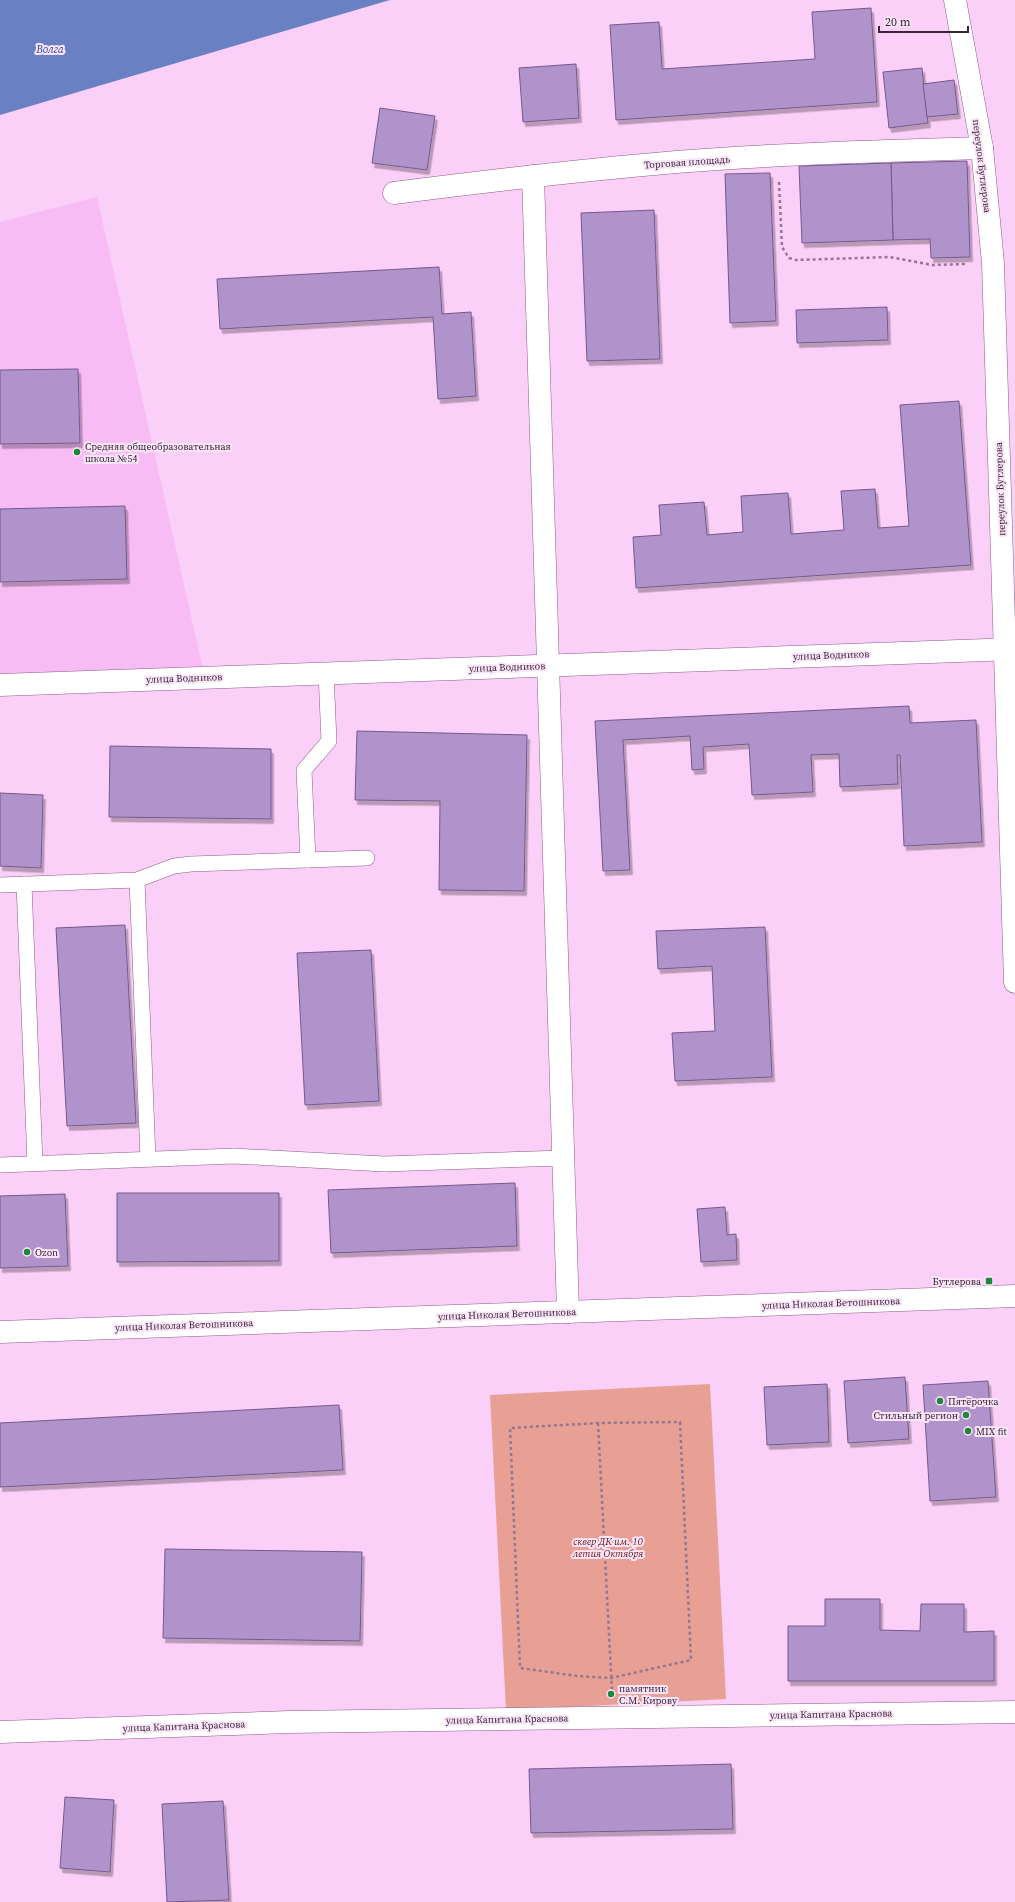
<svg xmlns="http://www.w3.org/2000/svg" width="1015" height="1902" font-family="'Source Serif 4',serif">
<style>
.built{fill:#f7bcf4}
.green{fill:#e8a095}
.water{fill:#6981c2}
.building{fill:#b193cc;stroke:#75588d;filter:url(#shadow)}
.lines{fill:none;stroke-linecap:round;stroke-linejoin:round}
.service-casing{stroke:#8b5b88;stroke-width:16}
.minor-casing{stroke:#8b5b88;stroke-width:23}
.path{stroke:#947592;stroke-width:2.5;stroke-dasharray:3 3;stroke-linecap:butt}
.service{stroke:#fff;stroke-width:15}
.minor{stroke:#fff;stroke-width:22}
.poi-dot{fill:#1e873d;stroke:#fbe5f9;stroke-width:1.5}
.labels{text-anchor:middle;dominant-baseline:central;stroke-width:4;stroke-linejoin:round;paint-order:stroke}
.street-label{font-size:10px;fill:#382437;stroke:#fbe5f9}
.poi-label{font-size:10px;fill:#382437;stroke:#fbe5f9;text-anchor:start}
.park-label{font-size:10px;font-style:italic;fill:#5a110c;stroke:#fbe5f9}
.water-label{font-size:11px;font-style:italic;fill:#2f4594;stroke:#fbe5f9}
</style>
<defs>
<filter id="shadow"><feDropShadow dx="2.5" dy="4.5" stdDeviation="0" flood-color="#0004"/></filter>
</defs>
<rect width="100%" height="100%" fill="#fbd0f8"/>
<polygon class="built" points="97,197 206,683 0,692 0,222"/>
<polygon class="green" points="710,1384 726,1699 506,1710 490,1395"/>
<polygon class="water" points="0,0 390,0 0,115"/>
<g class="building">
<polygon points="871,8 877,102 616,120 610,25 659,22 662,69 815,59 812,12"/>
<polygon points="576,64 579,118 523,122 519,68"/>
<polygon points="922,68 928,123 889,128 883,72"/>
<polygon points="954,80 958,114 927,117 923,84"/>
<polygon points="380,108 435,116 427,170 372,163"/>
<polygon points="967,161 970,257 931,258 930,239 893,240 891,163"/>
<polygon points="891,163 893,240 802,243 799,166"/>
<polygon points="770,173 776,321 730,323 725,174"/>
<polygon points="654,210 660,359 587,361 581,213"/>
<polygon points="439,267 442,314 471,312 476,396 438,399 433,317 220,329 217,279"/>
<polygon points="887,307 888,340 797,343 796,310"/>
<polygon points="78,369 80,443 0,444 0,370"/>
<polygon points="959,401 971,565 636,588 633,537 661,535 659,505 704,502 707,535 743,532 741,496 788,493 791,534 844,530 841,491 875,489 878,528 909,526 900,405"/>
<polygon points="125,506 127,579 0,582 0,509"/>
<polygon points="909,706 910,723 976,720 982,842 904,846 900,755 897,755 898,784 840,787 839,754 811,755 813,792 752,795 749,744 703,747 704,769 692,770 690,736 623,740 630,870 603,871 595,721"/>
<polygon points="357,731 527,735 524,891 439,890 440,801 355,800"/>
<polygon points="110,746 271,749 271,819 109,817"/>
<polygon points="0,793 43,795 41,868 0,866"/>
<polygon points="125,925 136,1123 67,1126 56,928"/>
<polygon points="765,927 772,1077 675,1081 672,1033 715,1031 712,966 658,969 656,931"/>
<polygon points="371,950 379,1101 305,1105 297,953"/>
<polygon points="515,1183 517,1246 331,1253 328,1190"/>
<polygon points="117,1193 279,1193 279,1261 117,1262"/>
<polygon points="65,1194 68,1266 0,1268 0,1196"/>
<polygon points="725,1207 727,1235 736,1234 737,1260 701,1262 697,1209"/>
<polygon points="905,1377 909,1439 848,1443 844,1381"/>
<polygon points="988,1381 996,1497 930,1501 923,1385"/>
<polygon points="827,1384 829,1442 767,1445 764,1387"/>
<polygon points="339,1405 343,1470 0,1487 0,1423"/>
<polygon points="165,1549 362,1552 360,1641 163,1638"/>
<polygon points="825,1599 880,1599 880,1630 920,1631 921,1604 964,1604 964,1632 994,1631 994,1681 788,1681 788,1626 825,1626"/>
<polygon points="731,1764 733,1829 531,1833 529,1769"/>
<polygon points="65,1797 114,1800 110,1872 60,1868"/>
<polygon points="223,1801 229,1900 167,1902 162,1804"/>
</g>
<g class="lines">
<defs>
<g id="service">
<polyline points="308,860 304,770 329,741 326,673"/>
<polyline points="137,880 148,1159"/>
<polyline points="24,884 35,1163"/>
<polyline points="0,885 137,880 174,866 191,864 367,858"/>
<polyline points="0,1165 234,1156 384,1164 563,1158"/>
</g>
<g id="minor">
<polyline points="955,0 982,148 993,263 1015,982"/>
<polyline points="533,176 568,1312"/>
<path d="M394 193C488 181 582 170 676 162 778 154 880 151 982 148"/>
<polyline points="0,685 1015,649"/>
<polyline points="0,1332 1015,1296"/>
<polyline points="0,1732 289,1722 1015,1712"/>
</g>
</defs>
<use href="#service" class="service-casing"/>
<use href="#minor" class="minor-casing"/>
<g class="path">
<polyline points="779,182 782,247 789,258 796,260 890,257 932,265 966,264"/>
<polygon points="680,1422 691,1660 611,1678 577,1676 520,1668 510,1428 598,1423"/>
<polyline points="598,1423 612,1691"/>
</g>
<use href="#service" class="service"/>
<use href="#minor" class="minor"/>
</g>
<g class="poi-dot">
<circle cx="77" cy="452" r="4"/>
<circle cx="27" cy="1252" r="4"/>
<rect x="985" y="1277" width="8" height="8" rx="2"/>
<circle cx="940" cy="1401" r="4"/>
<circle cx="966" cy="1415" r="4"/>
<circle cx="968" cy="1431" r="4"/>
<circle cx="611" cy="1694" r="4"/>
</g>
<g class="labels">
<g class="street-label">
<text transform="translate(687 162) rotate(-4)">Торговая площадь</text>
<text transform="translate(982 166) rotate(83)">переулок Бутлерова</text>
<text transform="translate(1000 489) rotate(-92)">переулок Бутлерова</text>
<text transform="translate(831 655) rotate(-2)">улица Водников</text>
<text transform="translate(507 667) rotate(-2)">улица Водников</text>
<text transform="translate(184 678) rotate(-2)">улица Водников</text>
<text transform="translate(831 1303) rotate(-2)">улица Николая Ветошникова</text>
<text transform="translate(507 1314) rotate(-2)">улица Николая Ветошникова</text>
<text transform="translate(184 1325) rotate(-2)">улица Николая Ветошникова</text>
<text transform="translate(831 1714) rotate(-1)">улица Капитана Краснова</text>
<text transform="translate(507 1719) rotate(-1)">улица Капитана Краснова</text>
<text transform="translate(184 1726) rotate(-2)">улица Капитана Краснова</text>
</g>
<g class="poi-label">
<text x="85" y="446">Средняя общеобразовательная<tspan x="85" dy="12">школа №54</tspan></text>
<text x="35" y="1252">Ozon</text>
<text x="981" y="1281" text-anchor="end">Бутлерова</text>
<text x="948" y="1401">Пятёрочка</text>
<text x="958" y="1415" text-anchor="end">Стильный регион</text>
<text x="976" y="1431">MIX fit</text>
<text x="619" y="1688">памятник<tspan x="619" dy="12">С.М. Кирову</tspan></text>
</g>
<g class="park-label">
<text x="608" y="1541">сквер ДК им. 10<tspan x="608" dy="12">летия Октября</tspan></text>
</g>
<g class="water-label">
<text x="50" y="49">Волга</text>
</g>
</g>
<path d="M879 26v6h89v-6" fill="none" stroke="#382437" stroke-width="2"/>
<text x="885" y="26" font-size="12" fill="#382437" stroke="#fbe5f9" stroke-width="3" paint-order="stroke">20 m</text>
</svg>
